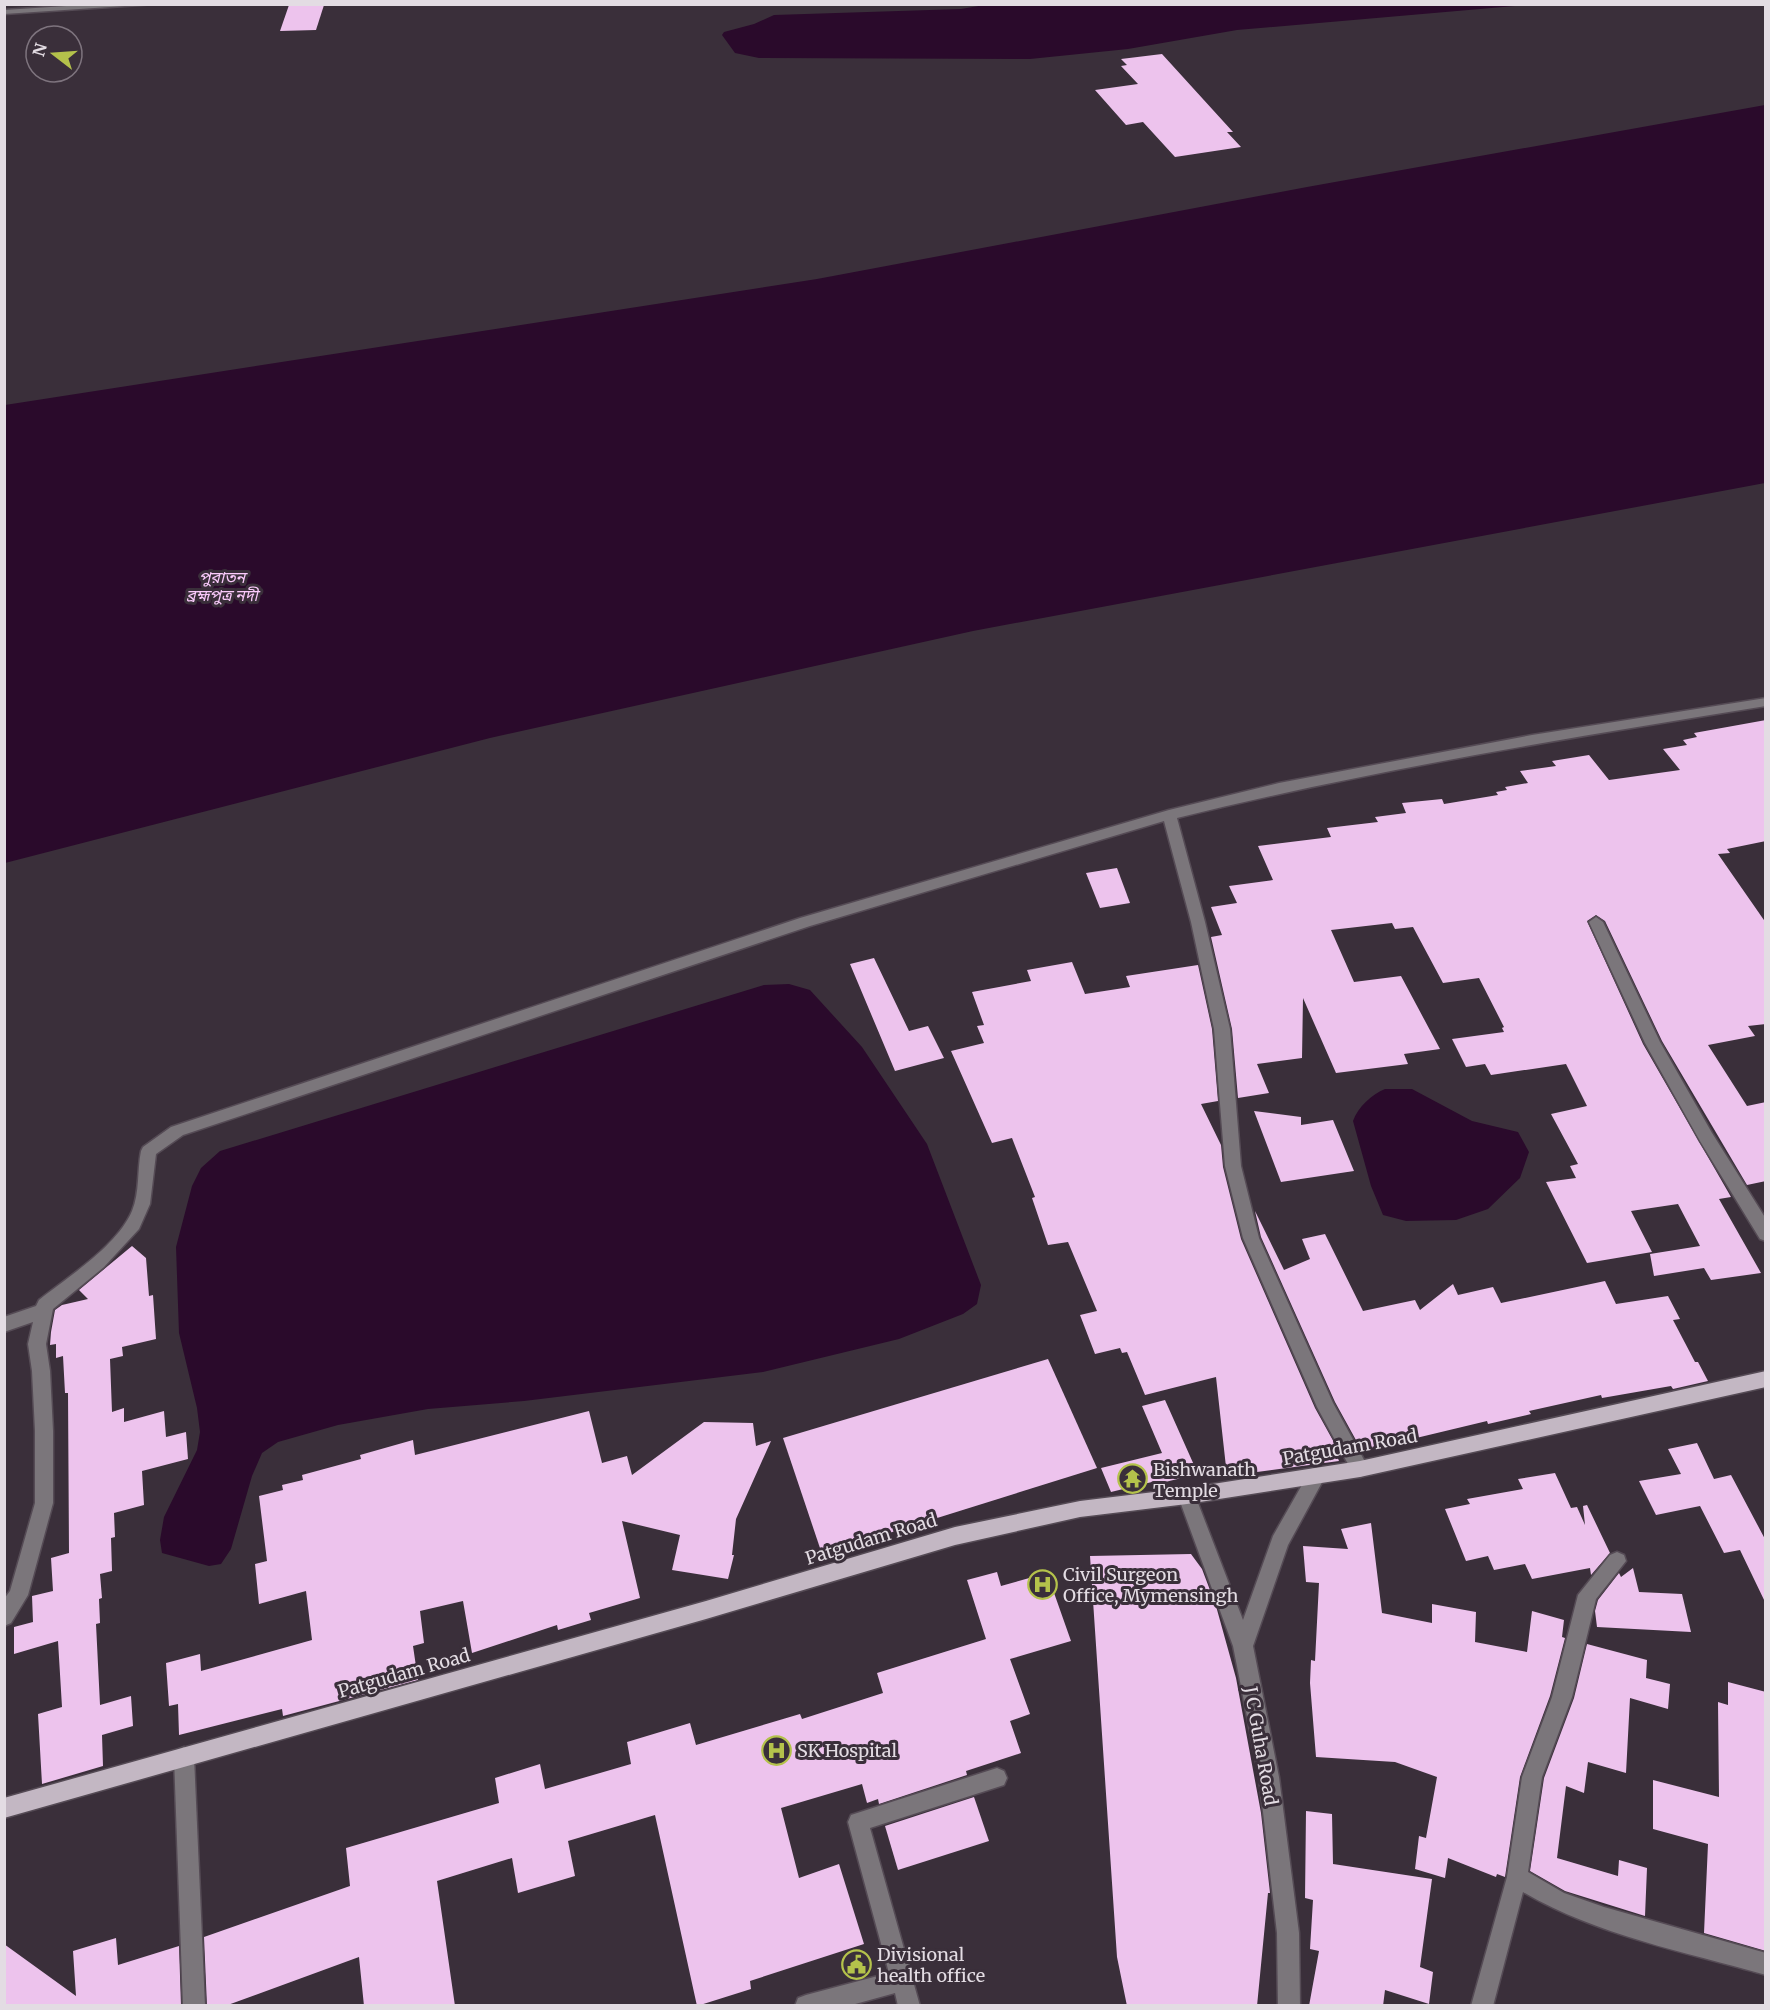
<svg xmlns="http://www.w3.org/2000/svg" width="1770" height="2010" font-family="Merriweather,'Noto Sans Bengali',serif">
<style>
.water{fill:#2a0a2b}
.building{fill:#edc3ed}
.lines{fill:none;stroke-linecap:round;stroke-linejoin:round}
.minor-casing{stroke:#554b55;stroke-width:3}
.major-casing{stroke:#554b55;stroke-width:3}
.minor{fill:#7b767b;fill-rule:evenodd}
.major{fill:#c3b7c3;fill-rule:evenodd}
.labels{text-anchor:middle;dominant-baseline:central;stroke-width:6;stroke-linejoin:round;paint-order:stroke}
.water-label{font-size:16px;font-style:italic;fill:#fbcbfc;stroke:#3a2f3a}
.near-street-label{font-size:18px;fill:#e3dce3;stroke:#3a2f3a}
.near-poi-label{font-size:18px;fill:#e3dce3;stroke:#3a2f3a;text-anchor:start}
</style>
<rect width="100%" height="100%" fill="#3a2f3a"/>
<g class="water">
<polygon points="990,4 1527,4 1527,5 1237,30 1128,49 1030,59 759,58 735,53 722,35 724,32 754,24 774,15 961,9"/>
<polygon points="1765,105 1765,483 973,631 490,738 5,863 5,405 817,279 1307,187"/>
<polygon points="789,984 810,990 862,1047 927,1144 981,1285 977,1304 963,1314 899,1339 763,1372 524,1401 428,1409 338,1425 278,1442 262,1453 252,1476 231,1549 221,1564 209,1566 162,1553 160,1540 164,1517 197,1450 200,1432 197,1408 179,1333 176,1247 192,1186 201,1168 220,1151 764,985"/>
<path d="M1385 1089H1412L1472 1121 1518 1132 1529 1152 1520 1178 1488 1209 1456 1220 1406 1221 1383 1215 1371 1186 1353 1121C1358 1107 1372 1094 1385 1089Z"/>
</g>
<g class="building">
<polygon points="289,5 324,5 316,30 280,31"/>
<polygon points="1162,54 1233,132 1227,132 1241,147 1175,157 1143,122 1126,125 1095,90 1138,84 1121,66 1127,65 1121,59"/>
<polygon points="1766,720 1766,841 1727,849 1730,853 1718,854 1766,923 1766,1024 1748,1026 1755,1036 1708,1045 1747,1106 1766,1102 1766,1181 1747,1185 1662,1041 1605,921 1596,915 1587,921 1643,1044 1731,1197 1719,1199 1761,1273 1711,1280 1704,1268 1654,1276 1650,1254 1700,1246 1678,1204 1631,1211 1652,1252 1587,1263 1546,1182 1576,1178 1570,1166 1578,1164 1551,1114 1587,1106 1566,1064 1491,1075 1485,1064 1466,1067 1452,1039 1504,1032 1502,1028 1504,1027 1479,978 1443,983 1413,927 1395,929 1392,923 1331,930 1354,982 1401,976 1440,1049 1404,1054 1408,1064 1336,1073 1303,998 1302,1058 1257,1064 1269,1093 1238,1098 1232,1029 1211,937 1222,935 1211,907 1237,903 1229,886 1273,880 1258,846 1331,837 1327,828 1378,822 1375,817 1406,813 1402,803 1442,799 1444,804 1498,795 1496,792 1507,790 1505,787 1528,783 1520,771 1556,766 1552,761 1589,755 1609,780 1680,770 1663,749 1687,745 1683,740 1697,737 1694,733"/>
<polygon points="1117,868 1130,903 1100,908 1086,873"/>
<polygon points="874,958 909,1031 928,1026 944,1058 895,1071 850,964"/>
<polygon points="1072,962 1085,994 1130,987 1126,976 1198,965 1212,1029 1218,1101 1201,1104 1221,1145 1223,1167 1241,1239 1315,1408 1341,1455 1337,1456 1339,1461 1227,1476 1216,1377 1145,1395 1127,1352 1122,1353 1120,1348 1095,1354 1080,1315 1097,1311 1068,1242 1048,1245 1032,1198 1035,1197 1012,1138 992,1143 951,1051 984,1043 977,1026 984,1025 972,992 1031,981 1027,970"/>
<polygon points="1254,1111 1301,1117 1301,1125 1333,1120 1354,1171 1281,1182"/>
<polygon points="1255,1211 1284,1270 1310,1259 1302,1239 1325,1234 1363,1311 1415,1300 1420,1310 1453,1284 1458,1295 1493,1287 1501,1303 1605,1281 1616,1304 1668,1296 1680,1319 1673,1320 1695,1362 1698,1362 1708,1381 1673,1389 1671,1386 1602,1398 1601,1395 1529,1411 1531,1414 1488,1424 1487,1421 1362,1451 1335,1402 1261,1237"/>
<polygon points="132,1246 146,1258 149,1296 153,1295 156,1339 122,1347 123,1356 110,1359 112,1412 124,1408 124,1422 164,1411 166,1437 186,1432 188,1459 142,1471 144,1505 114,1513 115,1537 111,1538 112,1571 100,1574 102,1598 99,1599 100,1623 96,1624 100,1705 131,1696 133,1726 102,1735 103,1766 42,1784 38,1714 62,1707 58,1641 14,1654 14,1627 33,1622 32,1596 53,1591 51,1558 69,1553 68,1393 65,1393 63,1356 56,1358 56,1344 50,1345 51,1332 55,1310 62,1305 88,1299 79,1290"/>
<polygon points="1048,1359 1097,1468 822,1554 783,1438"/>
<polygon points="1165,1400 1198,1474 1157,1484 1156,1481 1111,1492 1101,1468 1162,1453 1142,1406"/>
<polygon points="589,1411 602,1463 627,1456 632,1475 704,1422 753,1423 756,1446 771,1441 736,1519 732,1555 734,1555 728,1579 672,1570 680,1535 622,1521 640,1598 589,1613 591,1620 558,1630 557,1625 472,1653 463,1601 420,1611 424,1643 413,1646 418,1680 283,1716 282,1709 179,1735 178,1704 169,1706 166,1663 200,1654 201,1671 312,1640 306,1591 259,1604 255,1564 267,1561 259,1496 283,1490 282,1485 303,1480 302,1475 361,1459 360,1455 413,1440 415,1455"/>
<polygon points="1697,1443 1714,1479 1731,1475 1766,1541 1766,1604 1740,1550 1724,1553 1700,1506 1656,1515 1639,1481 1681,1474 1668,1449"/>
<polygon points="1555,1473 1571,1508 1577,1507 1585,1525 1583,1506 1587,1505 1610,1553 1591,1575 1590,1568 1532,1579 1525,1564 1494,1570 1488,1556 1466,1561 1445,1509 1470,1504 1467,1499 1523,1489 1518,1479"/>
<polygon points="1371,1523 1382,1613 1432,1623 1432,1604 1476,1612 1475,1642 1527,1652 1532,1611 1564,1620 1562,1637 1565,1638 1550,1696 1520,1777 1505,1877 1497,1874 1496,1877 1448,1858 1445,1878 1415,1869 1419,1836 1426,1838 1437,1777 1395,1762 1316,1757 1310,1683 1311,1660 1315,1661 1319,1583 1306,1582 1303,1546 1348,1549 1341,1529"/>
<polygon points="1191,1554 1202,1569 1216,1606 1236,1678 1261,1813 1270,1893 1268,1893 1257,2006 1127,2006 1117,1957 1090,1556"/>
<polygon points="1633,1568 1639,1592 1682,1594 1691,1632 1597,1627 1595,1611 1598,1600 1619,1573 1621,1577"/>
<polygon points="997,1572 1001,1586 1047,1573 1071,1641 1010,1659 1030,1714 1010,1721 1021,1753 966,1771 967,1775 879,1804 878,1799 867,1803 862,1784 781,1808 799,1878 839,1864 864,1944 750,1981 751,1989 697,2006 655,1815 568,1841 575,1876 518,1893 512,1858 437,1881 455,2006 364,2006 359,1957 225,2006 207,2006 204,1937 350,1886 346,1848 499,1803 495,1778 540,1764 545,1789 631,1764 627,1742 690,1723 696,1745 800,1714 802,1719 883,1693 877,1673 986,1639 967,1580"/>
<polygon points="1587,1644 1647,1660 1646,1678 1670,1684 1668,1709 1630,1698 1626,1773 1588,1762 1584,1793 1566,1786 1557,1858 1618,1876 1619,1860 1647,1868 1645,1916 1565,1891 1530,1871 1544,1778 1574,1698"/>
<polygon points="1728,1682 1766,1692 1766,1951 1704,1933 1708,1844 1653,1829 1653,1780 1719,1797 1718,1702 1728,1705"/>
<polygon points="974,1797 989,1841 898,1870 885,1826"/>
<polygon points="1306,1811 1332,1814 1333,1864 1432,1879 1420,1967 1433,1972 1429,2004 1385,1990 1383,2006 1309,2006 1319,1951 1310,1949 1313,1900 1305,1898"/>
<polygon points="116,1938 118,1965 179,1946 181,2006 4,2006 4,1944 76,1996 73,1951"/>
</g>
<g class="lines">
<defs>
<g id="minor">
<polygon points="97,4 155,4 4,14 4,10"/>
<path d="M1766 698V706C1568 738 1371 770 1177 818L1205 922 1230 1029 1241 1166 1259 1238 1333 1403 1369 1469 1366 1475 1360 1477 1354 1475 1317 1407 1243 1238 1225 1166 1214 1029 1191 922 1164 821 810 926 183 1135 156 1154 150 1204 139 1229 104 1267 53 1309 46 1344 50 1371 53 1431V1503L28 1595 11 1623 4 1626V1599L10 1591 35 1503V1431L32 1371 28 1344 33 1322 4 1332V1317L36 1306 39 1300C68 1277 117 1246 132 1211 140 1192 137 1170 141 1151L143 1147 171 1127 800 918 1169 810 1279 783 1532 735Z"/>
<polygon points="1596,917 1603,922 1660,1042 1712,1133 1766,1219 1766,1241 1760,1239 1700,1141 1645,1043 1589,922"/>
<polygon points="1317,1467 1323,1469 1326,1475 1288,1545 1253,1646 1279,1777 1299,1933 1300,2006 1278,2006 1277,1933 1259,1777 1233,1646 1178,1496 1181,1490 1187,1488 1193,1490 1243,1620 1273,1536 1311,1469"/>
<path d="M1617 1552 1624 1555 1626 1561 1596 1599 1572 1697 1542 1777 1528 1872 1564 1893 1604 1907 1766 1953V1975C1685 1952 1596 1935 1523 1892L1493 2006H1471L1507 1877 1522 1777 1552 1697 1578 1595 1610 1555Z"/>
<polygon points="184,1747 191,1750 194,1757 205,2006 183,2006 174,1757 177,1750"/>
<polygon points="997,1768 1004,1771 1007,1778 1004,1785 870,1828 920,2006 898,2006 895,1993 848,2006 795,2006 798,1998 806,1995 889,1973 848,1822 851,1815"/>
</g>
<polygon id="major" points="1766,1371 1766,1387 1360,1477 1187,1504 1080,1517 955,1545 706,1619 4,1818 4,1798 706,1601 955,1527 1080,1501 1187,1488 1360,1461"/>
</defs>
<use href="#minor" class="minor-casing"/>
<use href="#major" class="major-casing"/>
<use href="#minor" class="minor"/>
<use href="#major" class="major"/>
</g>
<defs>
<symbol id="temple-ring" viewBox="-11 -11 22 22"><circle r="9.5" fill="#3a2f3a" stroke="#b4c24b" stroke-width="1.5"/><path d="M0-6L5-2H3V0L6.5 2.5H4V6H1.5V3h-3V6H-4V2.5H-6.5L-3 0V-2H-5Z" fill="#b4c24b"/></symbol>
<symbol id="hospital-ring" viewBox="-11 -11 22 22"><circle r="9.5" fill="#3a2f3a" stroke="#b4c24b" stroke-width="1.5"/><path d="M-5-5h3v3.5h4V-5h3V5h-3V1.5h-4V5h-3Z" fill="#b4c24b"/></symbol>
<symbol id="civic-ring" viewBox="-11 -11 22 22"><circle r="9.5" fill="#3a2f3a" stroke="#b4c24b" stroke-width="1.5"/><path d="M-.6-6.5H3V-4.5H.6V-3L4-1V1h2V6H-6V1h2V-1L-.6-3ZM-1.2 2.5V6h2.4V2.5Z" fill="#b4c24b"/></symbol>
</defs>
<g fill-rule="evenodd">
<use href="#temple-ring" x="1116" y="1462" width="33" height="33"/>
<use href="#hospital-ring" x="1026" y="1568" width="33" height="33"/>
<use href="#hospital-ring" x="760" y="1734" width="33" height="33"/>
<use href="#civic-ring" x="840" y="1948" width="33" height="33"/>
</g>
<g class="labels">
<g class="water-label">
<text x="222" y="577">পুরাতন<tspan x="222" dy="18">ব্রহ্মপুত্র নদী</tspan></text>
</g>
<g class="near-street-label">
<text transform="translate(1350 1447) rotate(-10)">Patgudam Road</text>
<text transform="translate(871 1539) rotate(-17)">Patgudam Road</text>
<text transform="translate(404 1673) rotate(-16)">Patgudam Road</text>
<text transform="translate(1261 1746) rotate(80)">J C Guha Road</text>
</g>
<g class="near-poi-label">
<text x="1153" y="1469">Bishwanath<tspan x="1153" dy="21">Temple</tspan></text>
<text x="1063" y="1574">Civil Surgeon<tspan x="1063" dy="21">Office, Mymensingh</tspan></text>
<text x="797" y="1750">SK Hospital</text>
<text x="877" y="1954">Divisional<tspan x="877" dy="21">health office</tspan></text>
</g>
</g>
<rect width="1770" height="2010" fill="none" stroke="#e3dce3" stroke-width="12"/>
<g transform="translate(54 54) rotate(287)"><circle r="28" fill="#3a2f3a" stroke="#7e747e" stroke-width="1.5"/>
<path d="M0-4.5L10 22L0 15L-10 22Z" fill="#b4c24b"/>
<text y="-9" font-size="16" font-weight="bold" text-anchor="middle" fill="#e3dce3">N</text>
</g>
</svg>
